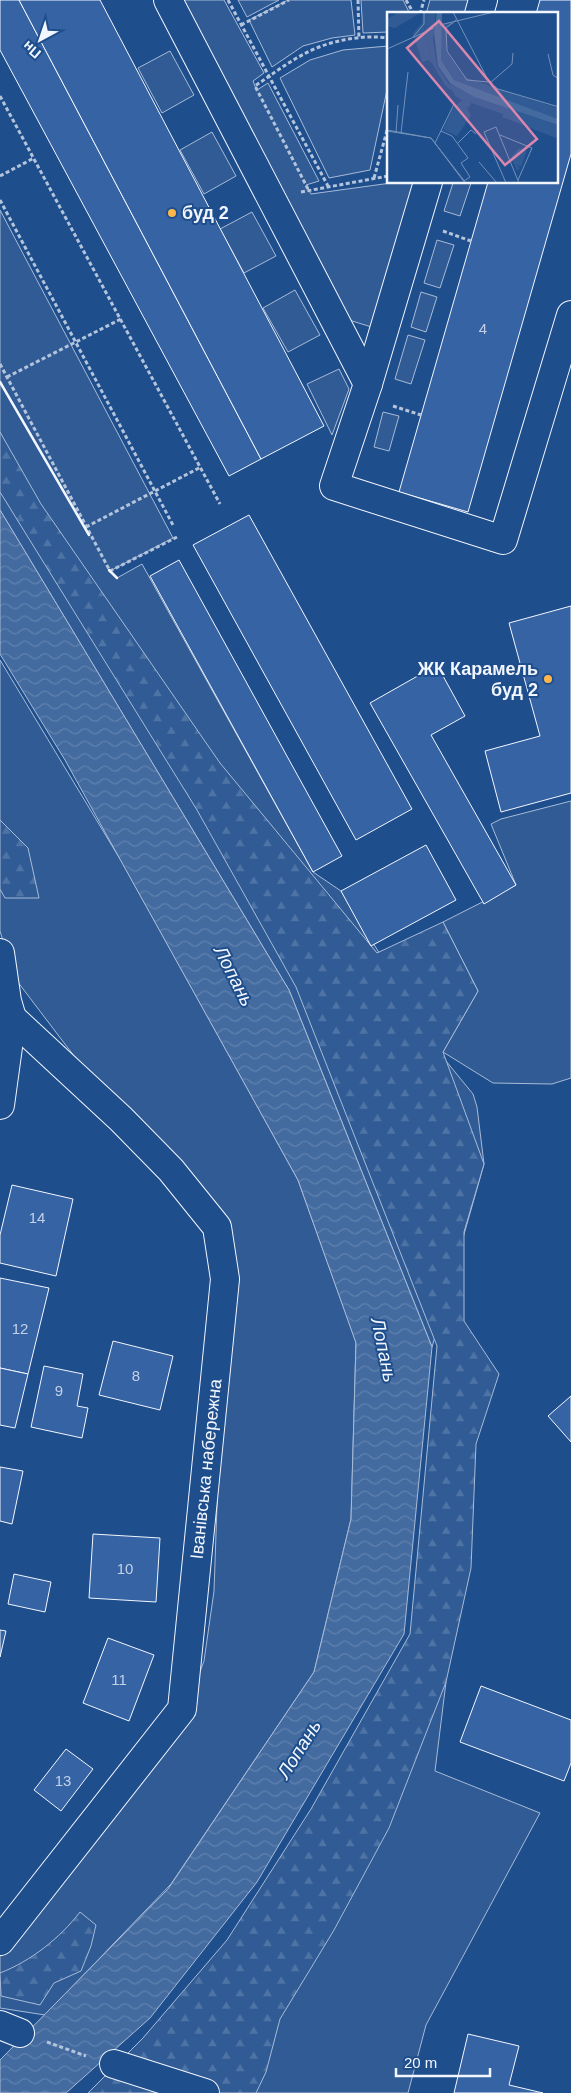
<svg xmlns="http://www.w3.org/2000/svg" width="571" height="2093" font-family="Arial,sans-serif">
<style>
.built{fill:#305b95;stroke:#a8bbd7}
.forest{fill:url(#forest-firs);stroke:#a8bbd7}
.water{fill:url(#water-waves);stroke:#a8bbd7}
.building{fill:#3563a3;stroke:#f2f6ff}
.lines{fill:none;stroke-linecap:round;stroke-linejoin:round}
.minor-casing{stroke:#f2f6ff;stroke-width:30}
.path{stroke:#b3c4dc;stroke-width:3;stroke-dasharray:4 2.5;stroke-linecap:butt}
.minor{stroke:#1f4e8c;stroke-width:28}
.wall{stroke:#f2f6ff;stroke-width:2.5}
.poi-dot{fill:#ffb74d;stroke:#1f4e8c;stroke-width:2}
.labels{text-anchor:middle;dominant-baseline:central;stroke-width:4;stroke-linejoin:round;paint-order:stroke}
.number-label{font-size:15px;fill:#c3d1e8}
.poi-label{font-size:18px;font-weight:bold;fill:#f2f6ff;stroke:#1f4e8c;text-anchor:start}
.street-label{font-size:18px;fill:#f2f6ff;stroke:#1f4e8c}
.water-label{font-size:19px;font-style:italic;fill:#f2f6ff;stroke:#1f4e8c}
.inset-road{fill:none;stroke:#7391ba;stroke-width:1}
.view{fill:#da87ad;fill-opacity:0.15;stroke:#da87ad;stroke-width:2.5}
.inset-edge{fill:none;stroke:#f2f6ff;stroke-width:2.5}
</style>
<defs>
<pattern id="forest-firs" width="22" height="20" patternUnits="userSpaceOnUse" patternTransform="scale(1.25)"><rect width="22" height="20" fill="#305b95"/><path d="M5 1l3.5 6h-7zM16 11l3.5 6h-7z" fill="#4e73a5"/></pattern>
<pattern id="water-waves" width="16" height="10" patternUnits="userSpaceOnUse" patternTransform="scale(1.25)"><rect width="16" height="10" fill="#446ba0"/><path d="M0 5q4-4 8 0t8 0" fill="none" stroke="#5f81ae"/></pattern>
</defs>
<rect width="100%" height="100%" fill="#1f4e8c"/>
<g class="built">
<polygon points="175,0 224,0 264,73 253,81 255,86 257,90 268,83 319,181 306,185 311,194 391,183 422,183 378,329 349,320"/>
<polygon points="238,0 279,0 247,17"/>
<polygon points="288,0 351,0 355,35 332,38 303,46 272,67 249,20"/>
<polygon points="361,0 403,0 410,14 388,14 388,32 363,33"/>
<polygon points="430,0 477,0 473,14 426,14"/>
<polygon points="388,46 388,85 370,170 329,178 280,78 310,60 343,50"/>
<polygon points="170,51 194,95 162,113 138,68"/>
<polygon points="212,132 236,176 204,194 180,150"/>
<polygon points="453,183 471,183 460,216 444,211"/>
<polygon points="0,210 173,538 110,571 117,578 142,564 313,872 341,891 446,1061 473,1094 477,1107 484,1164 432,1347 289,990 0,510"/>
<polygon points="252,212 276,256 244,273 220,229"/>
<polygon points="437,240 454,245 440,288 424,283"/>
<polygon points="295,290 320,335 288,352 263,308"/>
<polygon points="421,292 437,297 426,332 411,327"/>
<polygon points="408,335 425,340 411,384 395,379"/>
<polygon points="339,369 349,389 332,435 307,384"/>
<polygon points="383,412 399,416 389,451 374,447"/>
<polygon points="0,660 123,864 298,1180 356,1342 351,1519 314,1672 171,1884 45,2015 0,2008 0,1947 185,1710 204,1661 214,1591 225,1279 217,1227 90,1077 14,977 0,931"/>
<polygon points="571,801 571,1078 552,1084 493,1083 443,1052 478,991 443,922 516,885 491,824 501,819"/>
<polygon points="446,1682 435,1771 540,1813 426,2025 408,2093 242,2093 329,1910"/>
</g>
<g class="forest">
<polygon points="0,432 41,504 220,763 377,953 443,922 478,991 443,1052 484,1164 464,1232 464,1321 499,1374 476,1444 471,1568 446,1682 389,1828 334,1930 280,2019 266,2072 256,2093 88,2093 143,2038 227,1940 311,1809 410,1634 437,1346 296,987 197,810 0,492"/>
<polygon points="0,820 28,848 39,898 5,898 0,889"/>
<path d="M80 1912 96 1925 91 1946 81 1971 54 1983 40 2005 1 1996 0 1973C31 1961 60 1938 80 1912Z"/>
</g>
<polygon class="water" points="0,510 289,990 432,1347 404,1634 257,1882 150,2018 66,2093 0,2093 0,2060 168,1889 314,1672 351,1519 356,1343 298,1180 65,760 0,654"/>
<g class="building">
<polygon points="0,0 19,0 261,459 229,476 0,50"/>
<polygon points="19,0 100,0 324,426 261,459"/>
<polygon points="540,0 571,0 571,154 468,512 399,492 488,182 557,182 557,14 536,14"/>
<polygon points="249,515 412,809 356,840 193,545"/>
<polygon points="179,560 342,856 313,872 150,576"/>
<polygon points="571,606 571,793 501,812 485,751 540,736 509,623"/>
<polygon points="437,665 465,716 431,735 516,885 484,904 370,703"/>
<polygon points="426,845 456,900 371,946 341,891"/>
<polygon points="12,1185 73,1199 56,1276 0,1263 0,1235"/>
<polygon points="0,1278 49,1288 28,1374 0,1368"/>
<polygon points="113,1341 173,1356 160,1410 99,1395"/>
<polygon points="44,1366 83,1374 77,1406 88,1408 82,1438 31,1427"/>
<polygon points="0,1368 28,1374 15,1428 0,1425"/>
<polygon points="571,1396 571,1442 548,1416"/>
<polygon points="0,1467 23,1471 12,1524 0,1521"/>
<polygon points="93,1534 160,1538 156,1602 89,1598"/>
<polygon points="14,1574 51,1582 45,1612 8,1604"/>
<polygon points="0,1630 6,1631 0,1657"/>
<polygon points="108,1638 154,1655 129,1721 83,1703"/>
<polygon points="481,1686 571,1720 571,1763 564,1781 460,1742"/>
<polygon points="66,1749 93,1769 61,1811 34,1790"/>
<polygon points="468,2034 519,2046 509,2085 543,2093 454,2093"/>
</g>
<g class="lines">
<defs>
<g id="minor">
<polyline points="168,0 368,384"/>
<polyline points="479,14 483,0"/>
<polyline points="428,182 368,384 334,486 503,540 571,315"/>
<polyline points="0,953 7,1001 12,1018 0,1105"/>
<polyline points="0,1941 182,1709 225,1279 217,1227 171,1170 121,1119 12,1018"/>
<polyline points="0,2025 20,2033"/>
<polyline points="114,2064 205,2093"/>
</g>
</defs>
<use href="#minor" class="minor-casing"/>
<g class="path">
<polyline points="228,0 328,186"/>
<polyline points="358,0 359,39"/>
<polyline points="406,0 414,14"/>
<polyline points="420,14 424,0"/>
<polyline points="241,25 289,0"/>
<polyline points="0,96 220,504"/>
<polyline points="0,176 34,158"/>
<polyline points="374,178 388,127"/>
<path d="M308 189 255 86C271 75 287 63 304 54 327 41 363 34 388 38"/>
<polyline points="301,192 388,176"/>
<polyline points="0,200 174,527"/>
<polyline points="443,231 471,241"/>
<polyline points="0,364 110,571 179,536"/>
<polyline points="7,377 121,319"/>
<polyline points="393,406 421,415"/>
<polyline points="86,527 201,467"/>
<polyline points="47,2042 86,2056"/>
</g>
<use href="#minor" class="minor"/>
<g class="wall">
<polyline points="0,382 89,535"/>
<polyline points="109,570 117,578"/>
</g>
</g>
<g class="poi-dot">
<circle cx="172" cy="213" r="5"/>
<circle cx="548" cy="679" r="5"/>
</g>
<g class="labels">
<g class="number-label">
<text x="483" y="328">4</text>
<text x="37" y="1217">14</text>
<text x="20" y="1328">12</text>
<text x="136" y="1375">8</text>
<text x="59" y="1390">9</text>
<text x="125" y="1568">10</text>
<text x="119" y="1679">11</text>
<text x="63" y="1780">13</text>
</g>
<g class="poi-label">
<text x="182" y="213">буд 2</text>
<text x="538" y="669" text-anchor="end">ЖК Карамель<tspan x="538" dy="21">буд 2</tspan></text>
</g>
<g class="street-label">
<text transform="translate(206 1469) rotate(-84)">Іванівська набережна</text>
</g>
<g class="water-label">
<text transform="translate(234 976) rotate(63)">Лопань</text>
<text transform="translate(384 1350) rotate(78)">Лопань</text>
<text transform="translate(299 1749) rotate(-58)">Лопань</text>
</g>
</g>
<g transform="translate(387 12)">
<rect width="171" height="171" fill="#1f4e8c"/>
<path d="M36 0H41L37 18 46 53 42 48 35 50 26 21 35 11ZM63 10 68 11 59 16V39L77 65 171 96V107L67 68 54 48 52 29 53 16ZM63 71 87 85 171 113V124L169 126 115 105 116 102 76 88 84 104 70 124 56 118 65 97 75 88 68 84ZM132 136 140 139 134 155 129 152 133 156 130 159 124 145Z" fill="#305b95"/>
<path d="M12 0H35L8 16 0 14V7ZM41 0H49L46 28 50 54 62 72 87 85 162 111 102 94 84 91 82 96 77 93 76 88 58 73 46 53 37 18Z" fill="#305b95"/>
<path d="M50 0H55L54 48 67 68 171 107V113L87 85 63 71 51 54 47 20Z" fill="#446ba0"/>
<path class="inset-road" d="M66 0 102 70 111 77 172 95M69 8 59 16 60 39 80 68 101 70M53 13 107 0M26 25 37 12V0M0 37 47 16M161 42 166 63 172 67M103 71 125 52 126 41M0 118 44 126 79 171M0 119 44 126 78 171M54 119 65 124 81 146 74 151 83 165 77 169M9 120 11 93M14 121 21 60M113 123 145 136 131 168M48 131 67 92M71 131 84 118 89 122M92 150 110 171M119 171 97 120 109 115 132 171"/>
<path class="view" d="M52 9 150 127 118 153 20 36Z"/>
<rect width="171" height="171" class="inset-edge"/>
</g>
<g transform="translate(40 40) rotate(220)" stroke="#1f4e8c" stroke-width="4" paint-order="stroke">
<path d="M0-4L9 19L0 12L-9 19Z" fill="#f2f6ff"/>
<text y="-8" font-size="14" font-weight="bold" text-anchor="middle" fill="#f2f6ff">Пн</text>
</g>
<path d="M396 2068v8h94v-8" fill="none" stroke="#f2f6ff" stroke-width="2.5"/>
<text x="404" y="2068" font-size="15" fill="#f2f6ff" stroke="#1f4e8c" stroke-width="4" paint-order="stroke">20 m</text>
</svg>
